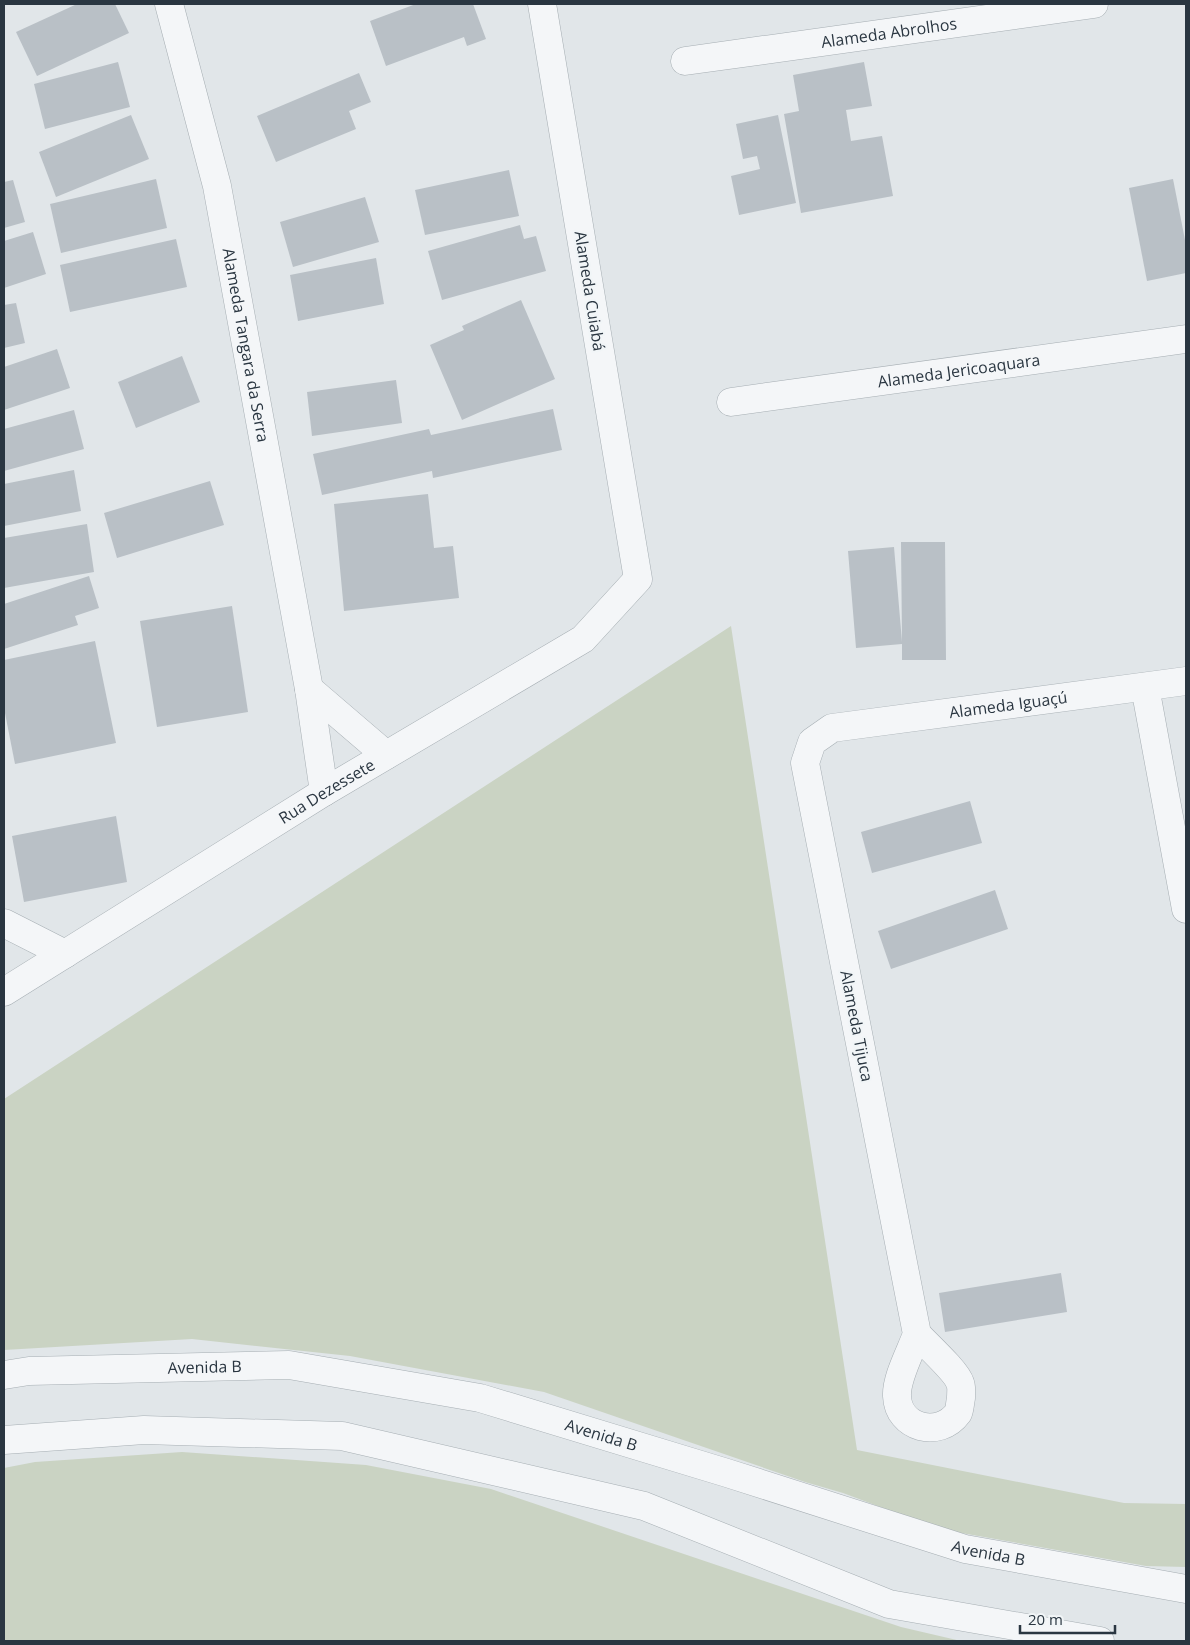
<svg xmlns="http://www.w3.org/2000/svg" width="1190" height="1645" font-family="'Open Sans',sans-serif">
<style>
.green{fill:#cad3c3}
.building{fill:#b9c0c6}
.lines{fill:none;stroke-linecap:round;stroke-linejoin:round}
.minor-casing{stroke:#a6aeb3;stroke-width:29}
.minor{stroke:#f4f6f8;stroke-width:28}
.labels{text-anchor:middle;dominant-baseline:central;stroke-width:4.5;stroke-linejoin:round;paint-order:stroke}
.street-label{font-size:16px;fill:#2a3641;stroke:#f1f5f7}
</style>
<rect width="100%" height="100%" fill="#e1e6e9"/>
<g class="green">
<polygon points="731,626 857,1450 1124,1503 1186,1504 1186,1567 1146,1566 939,1529 843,1493 805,1482 544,1392 350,1356 192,1339 4,1350 4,1099"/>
<polygon points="182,1452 366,1465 491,1489 901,1627 961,1641 4,1641 4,1468 35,1462"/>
</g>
<g class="building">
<polygon points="77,4 115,4 129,33 37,76 16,32"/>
<polygon points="416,4 473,4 486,39 467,46 464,37 386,66 370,21"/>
<polygon points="118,62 130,107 45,129 34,84"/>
<polygon points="864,62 872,106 846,110 851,141 882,136 893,196 801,213 784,114 799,111 793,75"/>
<polygon points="359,73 371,102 349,111 356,129 276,162 257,116"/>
<polygon points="131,115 149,159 56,197 39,152"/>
<polygon points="778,115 796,203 739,215 731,176 760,169 757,156 743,159 736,124"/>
<polygon points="509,170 519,216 425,235 415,190"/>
<polygon points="156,179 167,228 61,253 50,204"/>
<polygon points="1173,179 1186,245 1186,273 1147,281 1129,188"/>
<polygon points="13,180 25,222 4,228 4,182"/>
<polygon points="365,197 379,242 293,267 280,222"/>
<polygon points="520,225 524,239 536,236 546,271 442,300 428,251"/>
<polygon points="33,232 46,274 4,288 4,241"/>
<polygon points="176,239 187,287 70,312 60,265"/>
<polygon points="376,258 384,304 298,321 290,275"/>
<polygon points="521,300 555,379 462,420 430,345 464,330 462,326"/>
<polygon points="16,303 25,343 4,348 4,305"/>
<polygon points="57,349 70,388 4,410 4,367"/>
<polygon points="182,356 200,402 136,428 118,382"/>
<polygon points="396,380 402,423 312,436 307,392"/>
<polygon points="553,409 562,450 433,478 432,471 322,495 313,454 429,429 431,435"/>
<polygon points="74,410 84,449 4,471 4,429"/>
<polygon points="74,470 81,511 4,526 4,484"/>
<polygon points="210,481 224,525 117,558 104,513"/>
<polygon points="428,494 434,548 453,546 459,598 344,611 334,504"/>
<polygon points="87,524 94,572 4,588 4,538"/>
<polygon points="901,542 945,542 946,660 902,660 902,644 856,648 848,551 894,547 902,642"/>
<polygon points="89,576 99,608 75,616 78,625 4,649 4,604"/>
<polygon points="232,606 248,712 157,727 140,621"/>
<polygon points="95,641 116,743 15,764 4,708 4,660"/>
<polygon points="970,801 982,843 872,873 861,832"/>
<polygon points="116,816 127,882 24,902 12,836"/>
<polygon points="995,890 1008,929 891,969 878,931"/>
<polygon points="1061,1273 1067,1312 945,1332 939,1293"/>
</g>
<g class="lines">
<defs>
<g id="minor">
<path id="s1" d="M169 4 217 186 309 689 324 792"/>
<path id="s2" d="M685 61 1094 4"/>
<path id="s3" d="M731 402 1186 339"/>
<polyline points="1145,687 1186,909"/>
<polyline points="309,689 386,755"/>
<polyline points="4,923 65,954"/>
<path id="s4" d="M4 992 324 792 583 639 638 579 542 4"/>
<path id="s5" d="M917 1334C911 1351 896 1378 897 1396 898 1428 939 1439 958 1413 960 1409 960 1402 961 1398 961 1393 962 1387 960 1383 957 1372 926 1344 917 1334L805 763 812 742 832 728 1186 681"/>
<path id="s6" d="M4 1375 29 1371 289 1365 480 1398 727 1473 965 1549 1186 1589"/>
<polyline points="4,1440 144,1430 342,1436 644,1506 889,1604 1100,1641"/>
</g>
</defs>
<use href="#minor" class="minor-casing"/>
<use href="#minor" class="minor"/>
</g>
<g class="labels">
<g class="street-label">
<text stroke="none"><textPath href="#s2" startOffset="206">Alameda Abrolhos</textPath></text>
<text transform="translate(590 291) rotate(81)">Alameda Cuiabá</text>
<text stroke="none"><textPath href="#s1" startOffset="350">Alameda Tangara da Serra</textPath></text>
<text stroke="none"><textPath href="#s3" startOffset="230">Alameda Jericoaquara</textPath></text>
<text stroke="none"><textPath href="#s5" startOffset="1051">Alameda Iguaçú</textPath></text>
<text stroke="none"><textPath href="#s4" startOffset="380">Rua Dezessete</textPath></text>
<text transform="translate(857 1026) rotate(79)">Alameda Tijuca</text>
<text stroke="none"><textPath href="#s6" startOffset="201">Avenida B</textPath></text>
<text stroke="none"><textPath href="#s6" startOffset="606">Avenida B</textPath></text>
<text stroke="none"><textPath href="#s6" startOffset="1011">Avenida B</textPath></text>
</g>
</g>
<rect width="1190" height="1645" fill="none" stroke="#2a3641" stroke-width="10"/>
<path d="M1020 1625v8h95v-8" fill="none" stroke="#2a3641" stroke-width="2.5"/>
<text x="1028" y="1625" font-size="15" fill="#2a3641" stroke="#f1f5f7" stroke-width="4" paint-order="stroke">20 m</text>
</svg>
